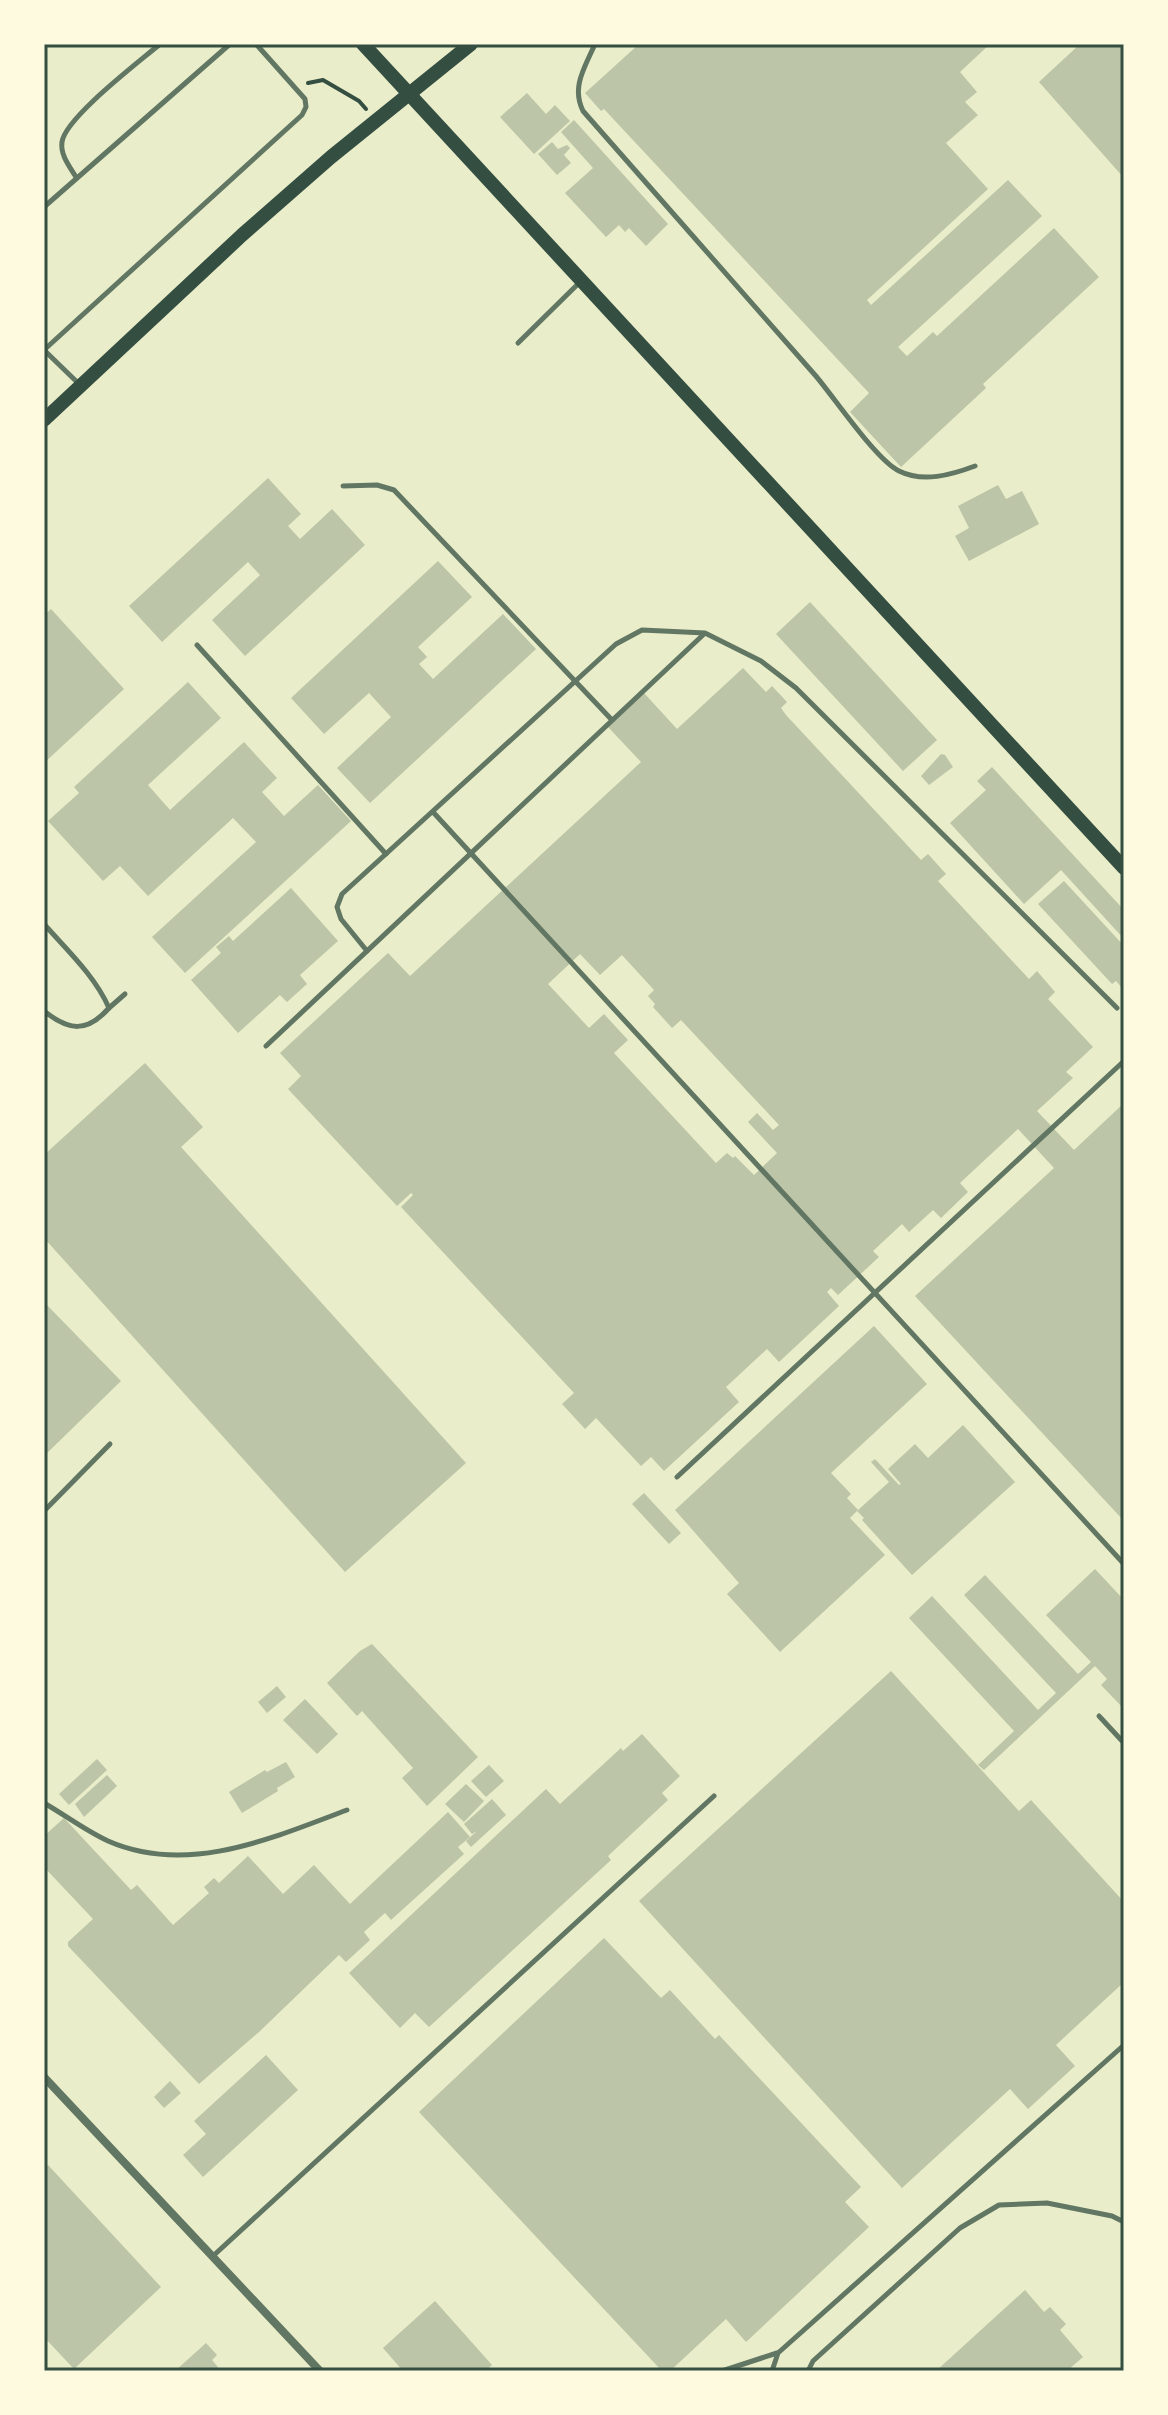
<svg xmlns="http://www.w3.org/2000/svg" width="1168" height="2415" font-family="Poppins,sans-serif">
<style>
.building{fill:#bcc5a7;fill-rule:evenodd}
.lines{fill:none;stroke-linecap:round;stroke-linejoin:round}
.path{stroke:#344e41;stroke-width:4}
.service{stroke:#617663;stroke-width:5}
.minor{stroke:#617663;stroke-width:8}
.secondary{stroke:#344e41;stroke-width:14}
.neatline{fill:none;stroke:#344e41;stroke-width:3}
</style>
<rect width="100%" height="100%" fill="#e9edc9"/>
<g class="building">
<polygon points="639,44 990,44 960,72 977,92 965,102 978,115 946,143 988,189 867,300 871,305 1008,180 1042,216 898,347 907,356 933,332 937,336 1054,228 1099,277 983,384 986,388 901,467 850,412 869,393 604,109 601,111 585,93"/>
<polygon points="1080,44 1124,44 1124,178 1039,82"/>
<polygon points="527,93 546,114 555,105 570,121 534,154 500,117"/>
<polygon points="574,120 668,224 646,246 629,228 625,232 619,225 606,237 565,193 593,168 561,132"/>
<polygon points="552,142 558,149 567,145 570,148 564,155 571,163 557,175 538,154"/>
<polygon points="268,478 301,514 288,526 300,539 332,509 365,545 245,656 212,620 260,575 248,562 162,642 129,606"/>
<polygon points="998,485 1006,499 1022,491 1039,524 969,561 955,536 969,528 958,506"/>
<polygon points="438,561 472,597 418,647 427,657 419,664 433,679 503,614 536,649 370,803 337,768 391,717 369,693 324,734 291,698"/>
<polygon points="810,602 937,740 903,771 776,634"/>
<polygon points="51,609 124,689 44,763 44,615"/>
<path d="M743 668 766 692 772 686 787 702 781 708 786 715 921 860 928 854 946 874 938 881 1029 979 1037 971 1055 992 1048 999 1093 1047 1066 1072 1073 1078 1037 1111 1074 1150 1124 1103V1521L915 1296 1054 1168 1018 1129 960 1183 968 1192 941 1218 933 1210 909 1232 902 1224 873 1251 879 1257 838 1295 831 1288 827 1292 839 1306 779 1362 767 1349 726 1387 739 1402 664 1471 651 1457 641 1466 596 1418 585 1429 562 1404 574 1393 401 1207 413 1195 411 1193 397 1206 288 1089 301 1076 280 1053 388 953 410 976 641 762 608 727 644 693 677 729ZM580 954 600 975 622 955 654 990 648 996 655 1004 653 1007 672 1028 681 1020 779 1125 773 1130 757 1113 748 1122 777 1153 754 1175 735 1156 733 1158 727 1153 716 1163 614 1053 628 1040 604 1014 589 1028 548 984Z"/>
<polygon points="188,682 221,718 148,785 170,810 244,742 277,778 262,792 284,816 318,785 351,821 185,973 152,937 256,842 233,818 148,896 120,866 103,881 48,821 79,793 74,787"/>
<polygon points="941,754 945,755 953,767 929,785 921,776"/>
<polygon points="992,767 1124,910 1124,939 1061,870 1024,904 950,823 986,790 977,781"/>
<polygon points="1064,881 1124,946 1124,990 1116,981 1112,984 1038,904"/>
<polygon points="291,888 338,941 300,975 307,984 287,1002 280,995 238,1033 191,980 221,953 216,947 229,936 233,941"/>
<polygon points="145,1063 203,1127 181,1147 466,1463 345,1572 44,1238 44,1155"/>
<polygon points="44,1302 121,1381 44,1456"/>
<polygon points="874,1326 927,1384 831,1473 851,1494 847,1498 858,1510 850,1518 885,1555 780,1652 727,1594 739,1583 675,1510"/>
<polygon points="963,1425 1015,1482 912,1575 862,1520 864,1518 857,1511 889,1482 871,1462 875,1459 899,1485 901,1484 888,1469 915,1444 928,1458"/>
<polygon points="644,1493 681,1533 669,1544 632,1504"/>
<polygon points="1095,1569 1124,1600 1124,1709 1101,1685 1107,1679 1095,1666 984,1770 978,1765 1014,1731 909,1618 932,1596 1038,1710 1056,1693 964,1595 985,1575 1078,1674 1091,1662 1046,1615"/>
<polygon points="372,1644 478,1757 427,1806 402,1778 413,1768 362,1711 357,1716 327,1683 360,1651"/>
<polygon points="891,1671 1019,1811 1031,1800 1124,1902 1124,1982 1056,2045 1075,2066 1028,2109 1010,2089 902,2188 639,1901"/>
<polygon points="277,1686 286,1697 267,1713 258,1702"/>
<polygon points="305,1699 338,1734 317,1754 283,1720"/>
<polygon points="642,1734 680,1776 662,1793 668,1800 608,1856 611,1860 429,2027 415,2013 400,2028 349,1973 546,1789 560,1804 621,1748 623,1751"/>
<polygon points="97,1759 107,1770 69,1805 59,1794"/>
<polygon points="286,1762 295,1777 277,1788 278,1791 242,1813 229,1792 265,1770 267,1772"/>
<polygon points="489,1765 504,1781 486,1797 471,1781"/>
<polygon points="107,1775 117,1786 84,1817 75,1804"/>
<polygon points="466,1784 484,1801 464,1822 445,1804"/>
<polygon points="492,1799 506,1815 471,1847 466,1841 477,1831 472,1834 464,1824"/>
<polygon points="448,1812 470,1837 458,1847 464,1854 391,1920 385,1913 364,1932 370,1940 346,1962 339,1955 259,2032 199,2084 68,1946 68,1942 93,1919 44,1867 44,1836 64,1818 131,1890 137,1885 173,1925 209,1893 204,1887 214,1878 219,1883 248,1856 283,1894 314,1865 350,1904"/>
<polygon points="604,1938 661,1998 670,1990 715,2039 719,2035 861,2187 845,2202 869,2227 746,2342 726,2319 670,2371 662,2371 419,2112"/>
<polygon points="266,2055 298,2090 203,2177 183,2155 206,2134 194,2121"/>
<polygon points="170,2081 181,2093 164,2108 154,2097"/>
<polygon points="48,2165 161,2287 74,2369 44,2337 44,2169"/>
<polygon points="1025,2290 1044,2312 1050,2307 1066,2324 1060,2330 1083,2357 1067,2371 936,2371"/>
<polygon points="435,2301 492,2365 485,2371 403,2371 383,2348"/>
<polygon points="206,2343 217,2355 212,2360 221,2371 175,2371"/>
</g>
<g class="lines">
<polyline class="path" points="308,83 323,80 359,101 366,109"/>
<g class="service">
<path d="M595 44C585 67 571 87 583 111 660 199 738 287 815 375 834 397 876 460 899 471 923 483 951 475 975 466"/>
<path d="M76 177C70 167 60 155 62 142 65 118 139 62 160 44"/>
<polyline points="44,207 230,44"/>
<polyline points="518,343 581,281"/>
<polyline points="44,350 302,115 306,107 305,99 256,44"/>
<polyline points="44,350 78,383"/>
<polyline points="343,486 377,485 394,490 612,720"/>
<polyline points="197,645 386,854"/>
<polyline points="433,812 1124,1564"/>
<path d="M44 924C67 950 95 976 109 1008 87 1033 69 1031 44 1011"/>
<polyline points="367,951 341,919 337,907 342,894 616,644 642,630 705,633 761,661 796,688 1117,1008"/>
<polyline points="109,1008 125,994"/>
<polyline points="266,1046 704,634"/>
<polyline points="677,1477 1124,1061"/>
<polyline points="44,1511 110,1444"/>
<polyline points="1099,1716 1124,1743"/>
<path d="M44 1803C65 1815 86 1831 108 1841 188 1876 272 1838 347 1810"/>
<polyline points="213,2256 714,1796"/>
<polyline points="722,2371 777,2353"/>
<polyline points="772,2371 778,2353 1124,2045"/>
<polyline points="808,2371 813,2361 960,2228 999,2205 1047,2203 1112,2216 1124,2222"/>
</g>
<polyline class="minor" points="44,2077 320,2371"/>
<g class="secondary">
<polyline points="363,44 1124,868"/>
<polyline points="44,420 242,235 331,157 471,44"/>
</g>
</g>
<rect width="1168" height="2415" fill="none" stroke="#fefae0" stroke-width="92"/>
<rect x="46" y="46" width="1076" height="2323" class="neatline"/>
</svg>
